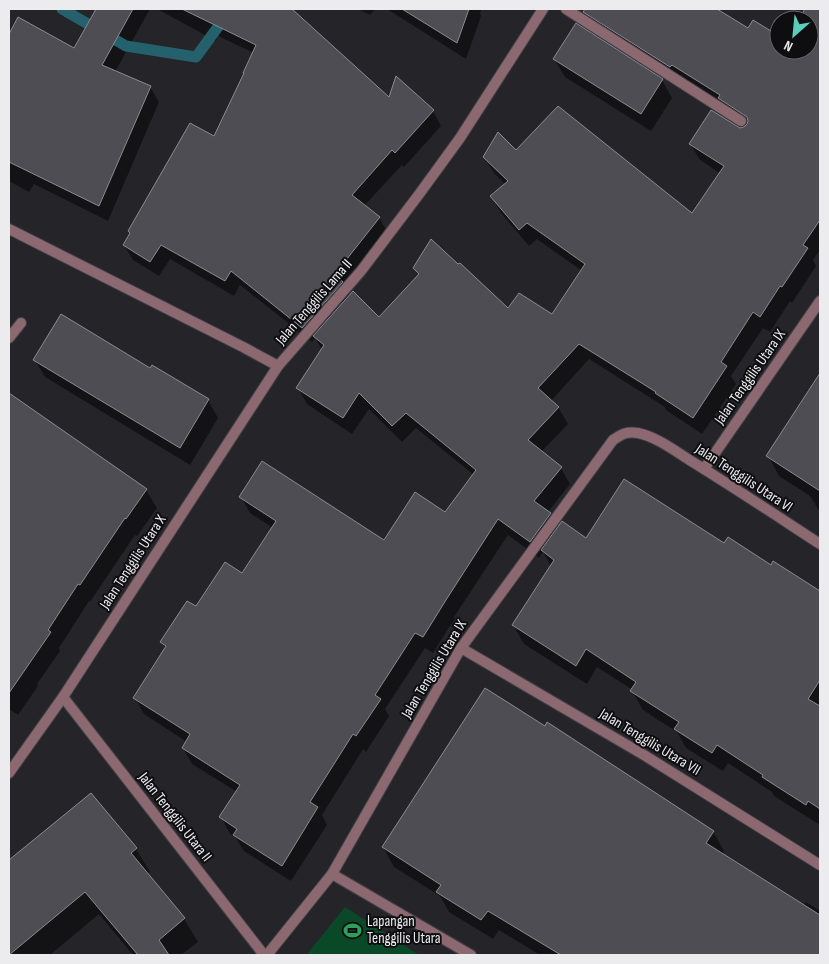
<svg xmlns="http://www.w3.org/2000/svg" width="829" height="964" font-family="'Sofia Sans Condensed',sans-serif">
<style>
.green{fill:#094928}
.shadow{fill:#0007}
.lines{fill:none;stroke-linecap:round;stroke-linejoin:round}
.stream{stroke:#24616c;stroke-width:11}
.building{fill:#4d4d53;stroke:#8c8b92}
.minor-casing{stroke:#414045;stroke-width:12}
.minor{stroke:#8c6871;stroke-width:10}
.labels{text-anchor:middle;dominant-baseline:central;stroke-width:4;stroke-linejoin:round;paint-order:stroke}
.street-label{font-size:15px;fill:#ececef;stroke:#0e0e10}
.poi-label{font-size:15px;fill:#ececef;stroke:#0e0e10;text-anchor:start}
</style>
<rect width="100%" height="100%" fill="#252429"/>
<polygon class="green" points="345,907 419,955 310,955 308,953"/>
<g class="shadow">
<polygon points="98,9 150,9 115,72 150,87 159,102 108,221 34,184 29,192 9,181 9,37 18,19 75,50"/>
<polygon points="157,9 290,9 389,99 433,111 441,126 404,167 402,165 364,206 379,218 388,233 345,287 350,296 379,319 419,276 414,268 509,310 552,316 582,271 537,239 529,246 501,213 491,196 505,184 494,173 484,157 516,152 692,214 721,174 700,160 690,144 747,126 594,28 585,11 582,9 715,9 749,30 779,38 779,50 809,50 809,20 799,20 807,9 820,9 820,250 813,260 816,266 792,303 790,301 770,332 763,328 731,376 736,384 702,434 666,410 665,407 589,359 551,401 558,407 568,424 541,452 561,468 570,484 548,512 550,514 559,528 586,540 724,545 815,589 820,599 820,825 774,796 772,792 728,763 723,771 686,748 677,732 643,710 632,691 633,690 597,667 587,684 524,644 513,625 551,566 543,552 539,558 508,535 454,617 455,618 433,653 425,648 385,709 389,716 366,752 363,749 322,815 327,825 291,881 244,851 236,838 230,834 221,817 237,792 192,764 183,748 187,742 144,714 135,698 166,649 162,642 196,608 242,574 273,528 250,513 241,497 384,542 446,514 474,475 416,428 402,442 369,409 352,434 307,404 298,388 322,350 315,338 312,342 240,285 234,296 170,259 159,276 133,260 124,245 215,138 254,53 218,36 216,41"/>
<polygon points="358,9 375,9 370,15"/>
<polygon points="387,9 482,9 480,13 481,16 466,59"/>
<polygon points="554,59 662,80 672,98 651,131 565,77"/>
<polygon points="35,360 151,370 208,400 218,418 190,465 45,377"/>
<polygon points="820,382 820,512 810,496 779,476 768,456 810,398"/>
<polygon points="12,397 146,490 157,508 137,536 135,535 90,602 89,601 59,648 60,651 37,684 38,686 18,715 9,709 9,402"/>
<polygon points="91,795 136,849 150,872 147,874 184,919 198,942 181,955 133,955 99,914 50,955 9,955 9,901 26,888"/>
<polygon points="713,831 724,851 722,855 803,906 806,902 820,911 820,955 543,955 542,954 540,955 499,930 493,939 449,912 440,896 394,867 383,847"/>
</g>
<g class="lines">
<polyline class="stream" points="62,9 126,46 196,57 231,9"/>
</g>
<g class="building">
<polygon points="96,9 133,9 102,65 151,86 99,206 9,162 9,34 18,17 74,48"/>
<polygon points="182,9 292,9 389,97 396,76 434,110 395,153 392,150 352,195 380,217 335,274 343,282 302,328 231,271 225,281 161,245 150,262 123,245 130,233 128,231 190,123 214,136 244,73 243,73 256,45"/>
<polygon points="402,9 469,9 457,43"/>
<polygon points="585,9 717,9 748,28 753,20 779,36 779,50 809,50 809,20 798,20 805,9 820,9 820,220 803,245 808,248 782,287 780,286 760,317 753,312 721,362 727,366 693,418 655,393 656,392 579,344 538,388 559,407 528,440 562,467 534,501 551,513 530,542 498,519 446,600 423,637 415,633 375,695 381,699 356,736 353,734 310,802 318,807 282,866 233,835 237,829 219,817 240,785 182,748 190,734 133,698 166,646 160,642 187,601 196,606 225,562 242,573 276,521 239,497 262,461 384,540 415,492 445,512 476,470 406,413 392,426 359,393 343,418 296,388 324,345 313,336 353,291 379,317 419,274 413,268 431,239 458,264 460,263 508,308 519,293 552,314 585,264 527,223 519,230 490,196 508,181 483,157 498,132 516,150 558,106 692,213 724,166 689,144 711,110 740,128 744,127 747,124 748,121 747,117 718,98 720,95 672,65 670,67 583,12"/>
<polygon points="576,23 663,79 641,114 553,59"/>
<polygon points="61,314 150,368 152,365 209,399 180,448 33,360"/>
<polygon points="820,373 820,491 766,456"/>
<polygon points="9,393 147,489 126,519 125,518 80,585 78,584 48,630 51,632 9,693"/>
<polygon points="624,479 724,543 728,537 771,565 773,561 820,591 820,680 808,699 820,706 820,809 808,801 806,805 762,777 763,775 717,745 712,753 674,729 679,722 630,691 636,682 586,649 576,666 512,625 554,560 541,550 562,521 586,538"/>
<polygon points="485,688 545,726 547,722 714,831 706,843 820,915 820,955 561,955 488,911 481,920 436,892 441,885 382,847"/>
<polygon points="91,793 137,848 131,853 185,918 159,940 169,955 138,955 85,892 9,955 9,860"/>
</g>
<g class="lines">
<defs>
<g id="minor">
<polyline points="566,9 741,121"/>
<polyline points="9,229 243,347 278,366"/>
<polyline points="9,338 21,323"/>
<polyline points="704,469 820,301"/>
<polyline points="461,648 644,755 820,865"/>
<polyline points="63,697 264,955"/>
<polyline points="9,773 63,697 278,366 361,271 420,193 460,138 543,9"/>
<polyline points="332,874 471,955"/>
<path d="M267 955 332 874 461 648 613 440C622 434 627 431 638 433 657 437 675 451 691 461 735 488 777 516 820 544"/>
</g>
</defs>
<use href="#minor" class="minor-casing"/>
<use href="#minor" class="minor"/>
</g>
<defs>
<symbol id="stadium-bare" viewBox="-9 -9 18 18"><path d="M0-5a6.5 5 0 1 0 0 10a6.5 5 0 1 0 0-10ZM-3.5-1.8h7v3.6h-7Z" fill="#2e9e5b" stroke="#0e0e10" stroke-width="2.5" paint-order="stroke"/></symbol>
</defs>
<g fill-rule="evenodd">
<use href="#stadium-bare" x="340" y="918" width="25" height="25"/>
</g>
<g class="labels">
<g class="street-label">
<text transform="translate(314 302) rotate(-49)">Jalan Tenggilis Lama II</text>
<text transform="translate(750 377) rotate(-55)">Jalan Tenggilis Utara IX</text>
<text transform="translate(744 478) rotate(33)">Jalan Tenggilis Utara VI</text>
<text transform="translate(133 562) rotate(-57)">Jalan Tenggilis Utara X</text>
<text transform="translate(434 669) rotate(-59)">Jalan Tenggilis Utara IX</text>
<text transform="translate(650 742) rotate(31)">Jalan Tenggilis Utara VII</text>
<text transform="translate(175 817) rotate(52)">Jalan Tenggilis Utara II</text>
</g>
<g class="poi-label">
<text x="367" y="921">Lapangan<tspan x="367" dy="17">Tenggilis Utara</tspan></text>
</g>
</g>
<rect width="829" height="964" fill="none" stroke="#ececef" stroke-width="20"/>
<g transform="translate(794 35) rotate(207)"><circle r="24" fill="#0e0e10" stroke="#676769"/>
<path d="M0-4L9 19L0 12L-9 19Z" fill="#5bcebb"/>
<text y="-8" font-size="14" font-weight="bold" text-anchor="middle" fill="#ececef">N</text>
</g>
</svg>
